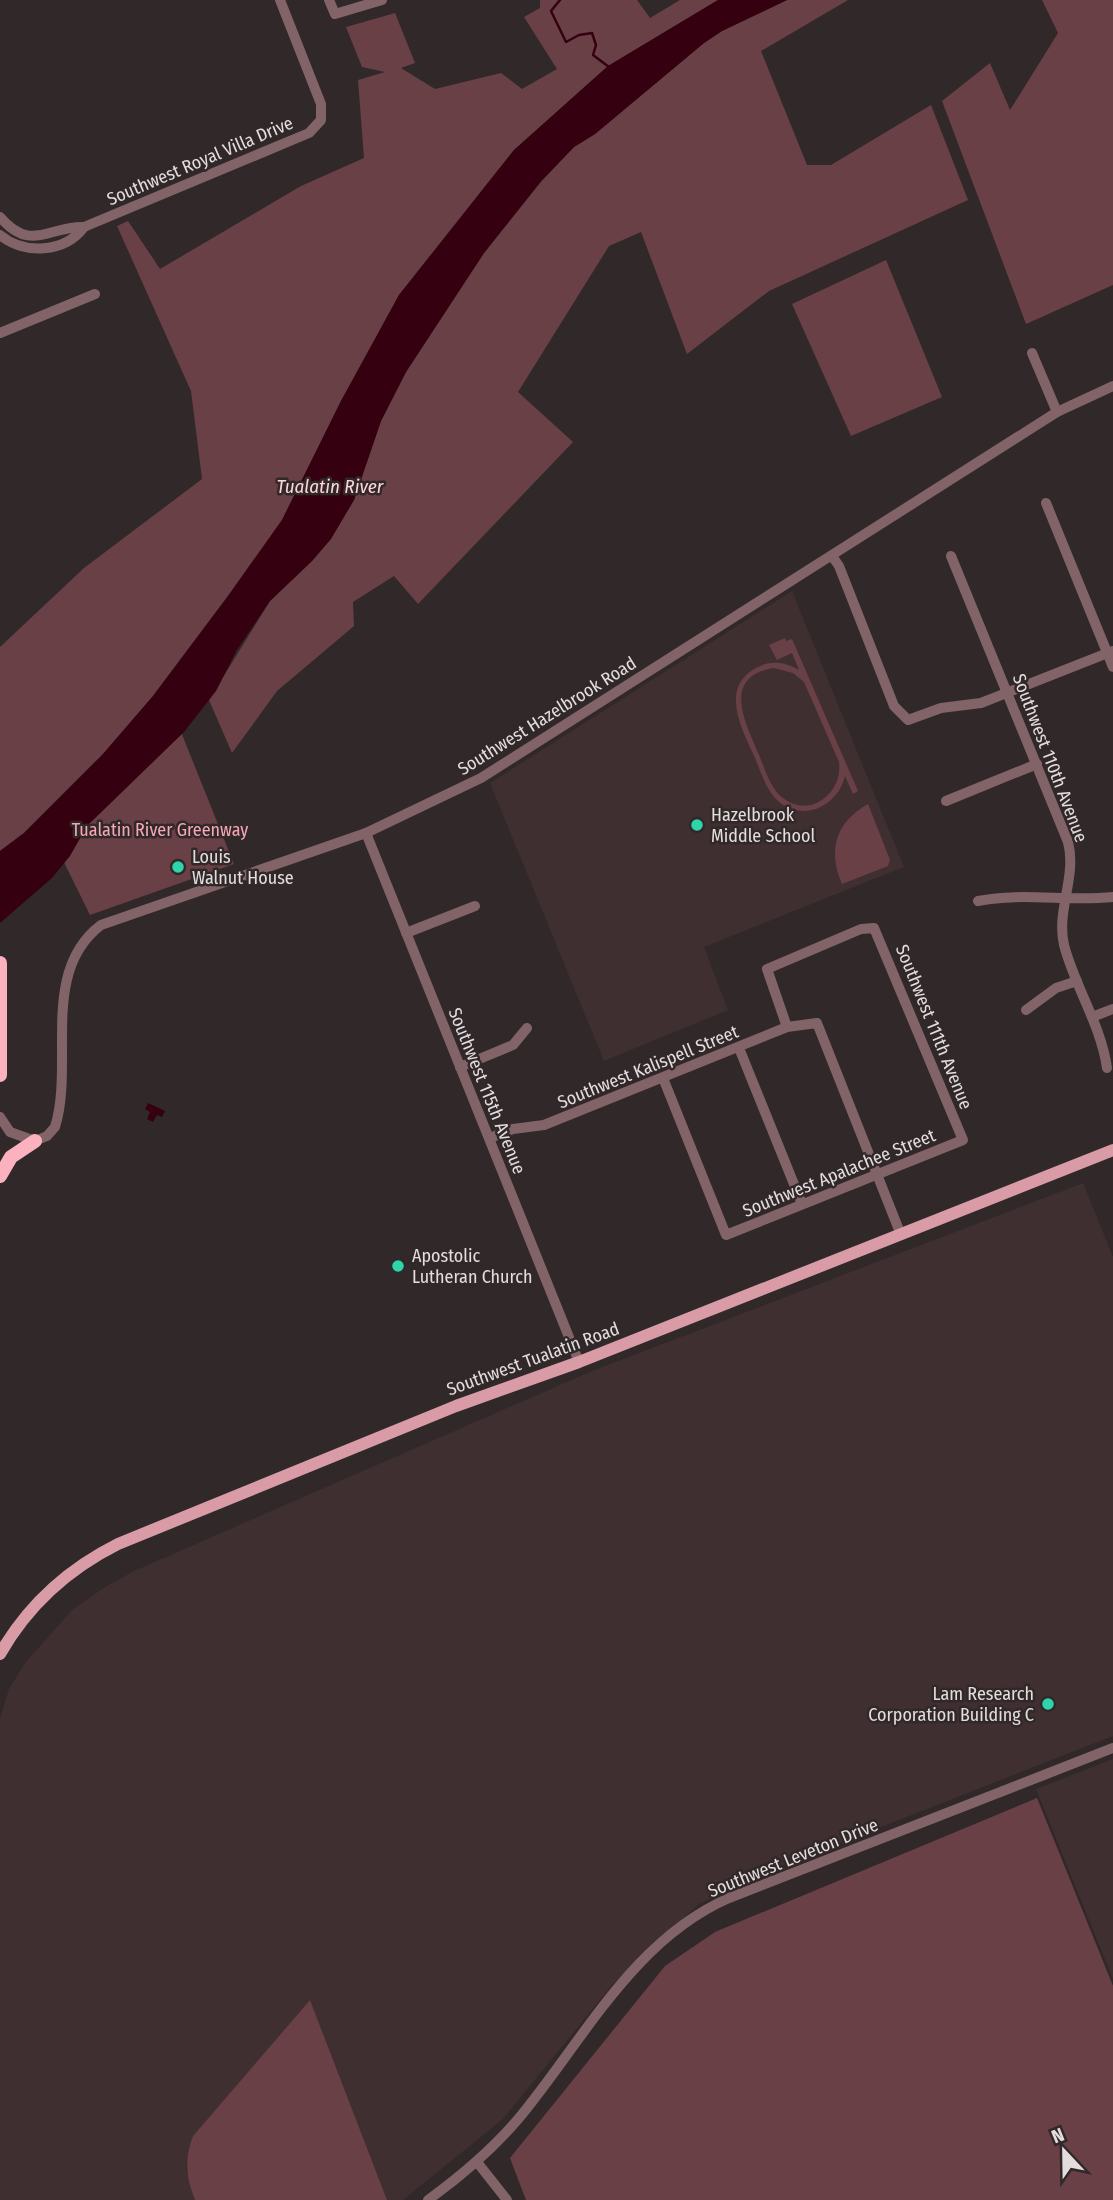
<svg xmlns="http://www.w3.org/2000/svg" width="1113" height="2200" font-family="'Fira Sans Condensed',sans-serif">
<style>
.built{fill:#3f2f31}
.green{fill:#6a4047;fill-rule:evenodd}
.water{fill:#35000f}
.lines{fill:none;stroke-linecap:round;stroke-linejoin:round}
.stream{stroke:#35000f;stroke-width:2.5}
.minor{stroke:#826468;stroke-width:10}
.major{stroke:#d99ca6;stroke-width:12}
.highway{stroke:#fcb2be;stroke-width:14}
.poi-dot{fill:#2ed4aa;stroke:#312829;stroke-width:2.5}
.labels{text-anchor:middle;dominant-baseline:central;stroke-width:5;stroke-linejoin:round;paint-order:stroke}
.street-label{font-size:18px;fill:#e4ddde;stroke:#312829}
.poi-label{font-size:18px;fill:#e4ddde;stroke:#312829;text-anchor:start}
.park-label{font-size:18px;fill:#f7a8b5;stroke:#312829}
.water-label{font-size:19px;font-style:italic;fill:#fed4da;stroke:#312829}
</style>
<rect width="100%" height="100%" fill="#312829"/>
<g class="built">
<polygon points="792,591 904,867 704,947 728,1010 604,1061 490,783"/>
<polygon points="1083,1183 1113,1257 1113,1736 779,1867 699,1904 613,1984 503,2119 403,2200 387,2200 310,2000 193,2136 186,2169 195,2200 0,2200 0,1718 9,1689 25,1663 72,1610 105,1587 134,1571 592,1371"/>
<polygon points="1113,1759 1113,1979 1036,1789"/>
</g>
<g class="green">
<polygon points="540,0 637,0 650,18 680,0 718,0 608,66 514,150 399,295 341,401 282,520 228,596 153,696 103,754 24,833 0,851 0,647 84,568 202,479 191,391 117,226 128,221 160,269 301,186 364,158 358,80 385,72 362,67 346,27 395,13 415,63 401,68 435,89 501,73 522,89 557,69 524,17 540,8"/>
<polygon points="787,0 848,0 761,51 807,165 831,165 931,105 968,200 769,291 687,354 641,232 609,246 518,392 573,442 418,604 394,576 353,602 354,626 277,691 232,753 209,700 270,601 312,561 331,538 354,500 381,421 406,372 484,253 540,183 574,147 595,134 704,43 722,31"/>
<polygon points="1042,0 1113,0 1113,285 1026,324 942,101 990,63 1010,110 1058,33"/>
<polygon points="886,260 942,397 851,436 792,304"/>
<path d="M785 638 786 641 792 639 858 791 853 794 845 776C838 806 803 823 778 801 766 790 761 772 755 758 742 729 718 687 758 667 771 660 786 662 799 670L792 653 777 660 769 645ZM774 668 793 673 804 682 839 762C843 793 810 819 783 798 770 788 765 769 759 755 746 724 720 677 774 668Z"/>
<polygon points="181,732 234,864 90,915 56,846"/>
<path d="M868 804 890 860 888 866 842 884C827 850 836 822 868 804Z"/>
<polygon points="1037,1798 1113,1986 1113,2200 526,2200 510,2158 665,1966 715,1932"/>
<path d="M310 2000 387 2200H195C186 2177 184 2160 193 2136Z"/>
</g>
<g class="water">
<polygon points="718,0 787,0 722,31 704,43 595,134 574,147 542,180 484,253 406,372 381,421 354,500 331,539 312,561 270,601 237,650 216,691 184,732 87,826 70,856 52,878 0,923 0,851 24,833 103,754 153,696 228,596 282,520 341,401 399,295 514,150 608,66"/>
<polygon points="148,1103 165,1111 162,1117 157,1115 153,1122 147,1119 150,1112 145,1109"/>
</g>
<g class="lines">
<polyline class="stream" points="560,0 551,11 566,42 579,35 592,33 596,45 593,55 609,67"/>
<g class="minor">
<polyline points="329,0 335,14 382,0"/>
<path d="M0 217C31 253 48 226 84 227L309 133 321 120V104L280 0"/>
<path d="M0 235C24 255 65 253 84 227"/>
<polyline points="0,333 95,294"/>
<polyline points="1032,353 1057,412"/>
<polyline points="1046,503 1113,667"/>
<polyline points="832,556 839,566 894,706 908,720 941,708 981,703 1113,651"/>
<path d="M951 556 1068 842C1077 877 1056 910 1064 945 1075 987 1101 1025 1107 1068"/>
<polyline points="946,801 1037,764"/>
<polyline points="366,833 579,1362"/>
<path d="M978 901C1023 892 1068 902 1113 897"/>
<polyline points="406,933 475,906"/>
<polyline points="1026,1010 1056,988 1077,981"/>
<polyline points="1092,1017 1113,1009"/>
<polyline points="739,1048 802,1204"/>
<polyline points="460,1067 513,1045 527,1028"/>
<polyline points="663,1078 726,1235 963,1140 874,928 861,929 767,969 787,1027"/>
<path d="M0 1117 10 1132 35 1141 47 1136 55 1127C75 1063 39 972 101 925L366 833 481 778 1057 412 1113 386"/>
<polyline points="490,1138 513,1129 544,1125 787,1027 817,1023 901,1235"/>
<polyline points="477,2162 507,2200"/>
<path d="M428 2200C461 2176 492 2150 519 2118 583 2041 633 1940 729 1898L1113 1748"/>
</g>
<path class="major" d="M0 1654C28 1605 68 1569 118 1544L456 1406 579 1362 1113 1150"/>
<g class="highway">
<polyline points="0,963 0,1075"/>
<polyline points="0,1176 11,1157 35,1141"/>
</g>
</g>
<g class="poi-dot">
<circle cx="697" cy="825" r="7"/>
<circle cx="178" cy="867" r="7"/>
<circle cx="398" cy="1266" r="7"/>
<circle cx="1048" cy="1704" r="7"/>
</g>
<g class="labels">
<g class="street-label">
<text transform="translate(200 161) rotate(-23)">Southwest Royal Villa Drive</text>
<text transform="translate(547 716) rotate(-32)">Southwest Hazelbrook Road</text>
<text transform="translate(1050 758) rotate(69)">Southwest 110th Avenue</text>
<text transform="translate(934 1027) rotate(68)">Southwest 111th Avenue</text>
<text transform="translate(648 1067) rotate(-22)">Southwest Kalispell Street</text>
<text transform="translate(487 1091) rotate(68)">Southwest 115th Avenue</text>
<text transform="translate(839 1173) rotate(-22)">Southwest Apalachee Street</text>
<text transform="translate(533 1359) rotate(-20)">Southwest Tualatin Road</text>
<text transform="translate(793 1858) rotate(-22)">Southwest Leveton Drive</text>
</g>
<g class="poi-label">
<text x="711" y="815">Hazelbrook<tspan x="711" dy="21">Middle School</tspan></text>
<text x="192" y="857">Louis<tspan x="192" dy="21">Walnut House</tspan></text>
<text x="412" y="1256">Apostolic<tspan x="412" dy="21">Lutheran Church</tspan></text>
<text x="1034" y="1694" text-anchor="end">Lam Research<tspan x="1034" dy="21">Corporation Building C</tspan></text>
</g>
<g class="park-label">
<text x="160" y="830">Tualatin River Greenway</text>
</g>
<g class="water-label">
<text x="330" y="486">Tualatin River</text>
</g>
</g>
<g transform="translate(1064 2151) rotate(338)" stroke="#312829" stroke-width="5" paint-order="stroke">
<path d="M0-5L12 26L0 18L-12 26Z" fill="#e4ddde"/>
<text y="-10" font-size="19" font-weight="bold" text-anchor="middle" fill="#e4ddde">N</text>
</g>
</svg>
